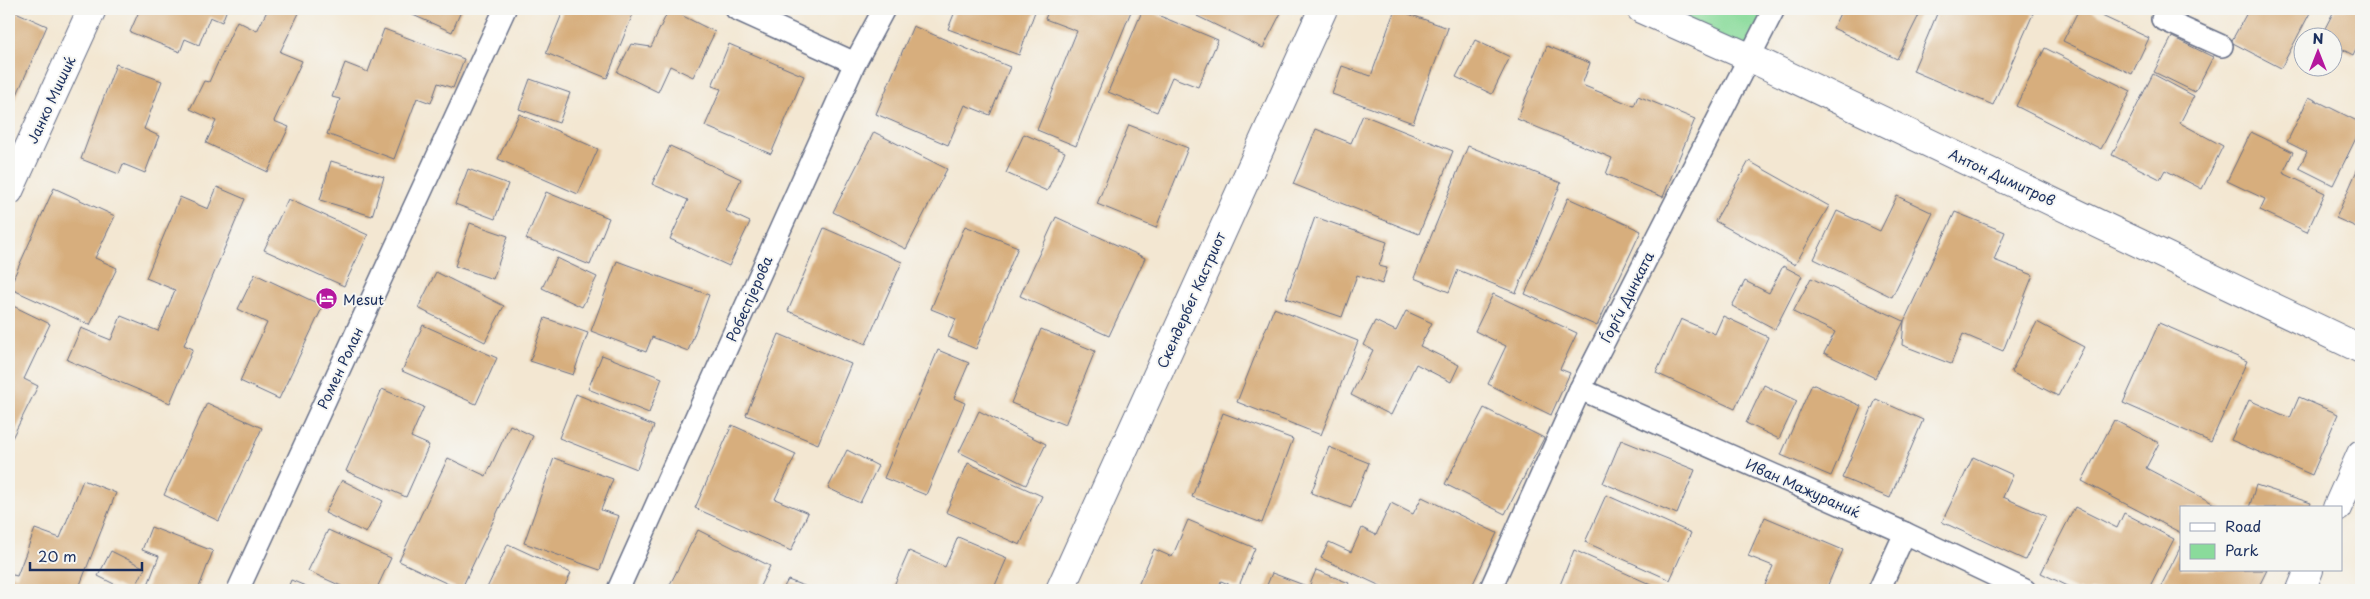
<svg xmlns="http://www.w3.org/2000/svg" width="2370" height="599" font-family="'Playpen Sans',sans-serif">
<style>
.green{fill:#8adb9b;stroke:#52857c}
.building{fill:#d7ae7d}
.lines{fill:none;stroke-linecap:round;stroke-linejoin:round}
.service-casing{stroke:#676f87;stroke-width:24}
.minor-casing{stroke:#676f87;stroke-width:30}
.secondary-casing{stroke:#676f87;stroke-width:30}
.service{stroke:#fff;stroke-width:21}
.minor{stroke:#fff;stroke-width:28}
.secondary{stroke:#fff;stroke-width:28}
.labels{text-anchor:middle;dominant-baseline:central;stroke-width:4;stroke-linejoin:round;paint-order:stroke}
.street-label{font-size:14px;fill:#1b2f5e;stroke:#f6f6f2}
.poi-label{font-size:14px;fill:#1b2f5e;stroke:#f6f6f2;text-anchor:start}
</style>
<rect width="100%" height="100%" fill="#f6f6f2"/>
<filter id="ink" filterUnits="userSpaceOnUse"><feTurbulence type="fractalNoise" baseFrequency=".02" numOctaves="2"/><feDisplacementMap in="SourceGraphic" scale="10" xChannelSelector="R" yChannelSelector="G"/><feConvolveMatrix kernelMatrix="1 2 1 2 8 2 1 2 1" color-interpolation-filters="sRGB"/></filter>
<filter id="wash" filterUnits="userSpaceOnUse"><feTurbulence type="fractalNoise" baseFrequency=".0096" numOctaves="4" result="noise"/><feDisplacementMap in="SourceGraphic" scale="20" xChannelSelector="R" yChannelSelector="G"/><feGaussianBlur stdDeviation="1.12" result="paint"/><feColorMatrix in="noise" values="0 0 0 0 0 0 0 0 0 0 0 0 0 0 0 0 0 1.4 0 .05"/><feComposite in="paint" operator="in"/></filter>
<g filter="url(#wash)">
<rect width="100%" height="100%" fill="#f3e7d2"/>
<polygon class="green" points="1641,9 1774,9 1751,58"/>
<g id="blocks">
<g class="building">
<polygon points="9,9 47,26 9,113"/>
<polygon points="140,9 227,9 222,22 210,17 199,45 185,39 180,52 130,32"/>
<polygon points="268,9 301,9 280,52 302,61 274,121 289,127 268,172 206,143 216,121 190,109 204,81 209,82 237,21 257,31"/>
<polygon points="399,9 462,9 452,32"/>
<polygon points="564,9 635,9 607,78 546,53"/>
<polygon points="669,9 715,32 693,77 670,66 658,92 617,72 631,44 651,47"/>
<polygon points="956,9 1036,9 1019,55 948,29"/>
<polygon points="1049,9 1132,9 1076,146 1037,130 1077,31 1045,19"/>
<polygon points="1143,9 1218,40 1198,87 1172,77 1157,112 1108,92"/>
<polygon points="1201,9 1283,9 1263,48 1197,16"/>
<polygon points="1395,9 1448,28 1413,123 1332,94 1342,66 1371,76"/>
<polygon points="1842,9 1922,9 1897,59 1833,28"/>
<polygon points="1939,9 2020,9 2033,14 1993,105 1913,71"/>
<polygon points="2079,9 2087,9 2149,38 2132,74 2063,41"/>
<polygon points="2249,9 2312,9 2281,68 2231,42"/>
<polygon points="2335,9 2361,9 2361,38 2353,55 2332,44 2332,38 2320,38"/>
<polygon points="913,26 1010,67 990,115 965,105 948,145 876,114"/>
<polygon points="384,29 464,59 453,88 438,83 431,103 417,98 394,159 327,134 340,99 332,97 345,63 368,72"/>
<polygon points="2172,37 2213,57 2195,92 2154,72"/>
<polygon points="1475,40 1510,57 1492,94 1456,77"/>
<polygon points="729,44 804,76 771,154 705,126 721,89 712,86"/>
<polygon points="1547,46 1590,63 1582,85 1634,106 1638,96 1695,119 1663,197 1606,174 1612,158 1517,119"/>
<polygon points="2045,48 2131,91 2101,149 2016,106"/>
<polygon points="116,64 162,81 144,129 159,136 145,173 123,164 119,174 81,159"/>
<polygon points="2153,74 2194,96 2180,123 2223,146 2202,189 2165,170 2160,179 2112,155"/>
<polygon points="530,79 570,93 559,123 519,109"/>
<polygon points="2309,97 2361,123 2361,128 2333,185 2299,168 2307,152 2287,142"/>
<polygon points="519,114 598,149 578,194 498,159"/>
<polygon points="1363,115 1453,151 1419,234 1293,184 1316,129 1351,143"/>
<polygon points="1129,125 1188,148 1156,228 1097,204"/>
<polygon points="874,132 947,169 906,249 833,212"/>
<polygon points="2251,132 2293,152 2283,173 2325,193 2307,232 2260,210 2265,199 2227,181"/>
<polygon points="1024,134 1065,152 1047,191 1006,173"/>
<polygon points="670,146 741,179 726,211 750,222 729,266 670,239 688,200 652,184"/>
<polygon points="1468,146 1561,183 1516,293 1458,270 1449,292 1414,278"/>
<polygon points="331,161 384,177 372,216 320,200"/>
<polygon points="1749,161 1829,206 1795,265 1715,221"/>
<polygon points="2358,168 2361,170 2361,229 2336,218"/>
<polygon points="468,169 508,184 495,219 455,204"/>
<polygon points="217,187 245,199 184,345 193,349 170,403 67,360 81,328 111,340 121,316 158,331 175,290 146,278 180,197 208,209"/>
<polygon points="54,188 115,216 95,258 117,268 90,325 9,288"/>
<polygon points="546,192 609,218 590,265 526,239"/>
<polygon points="1897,196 1933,213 1892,297 1814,259 1837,211 1880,231"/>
<polygon points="1568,198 1641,231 1597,326 1525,294"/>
<polygon points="288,199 368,235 344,286 264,250"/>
<polygon points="1955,212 2005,232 1994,260 2033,275 2003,351 1963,334 1951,364 1902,345 1904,321"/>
<polygon points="1056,217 1145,258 1109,336 1020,296"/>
<polygon points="1315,217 1387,242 1379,266 1387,268 1382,284 1357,275 1342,317 1286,298"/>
<polygon points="470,223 508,236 493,279 455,266"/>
<polygon points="965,226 1018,247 976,349 948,337 956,319 931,309"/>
<polygon points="824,228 902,262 866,344 788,311"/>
<polygon points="557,258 597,277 582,307 542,288"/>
<polygon points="617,261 709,295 688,351 652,337 646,352 591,331"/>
<polygon points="1783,266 1802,276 1775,329 1732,306 1745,281 1769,293"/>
<polygon points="436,272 504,306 485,342 418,308"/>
<polygon points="255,274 323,306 279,399 240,381 267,323 238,309"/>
<polygon points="1811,278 1904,321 1875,378 1824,353 1835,332 1793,312"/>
<polygon points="1493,294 1577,333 1560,369 1570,373 1551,415 1488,384 1506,346 1475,331"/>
<polygon points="9,304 50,324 24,379 38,386 12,438 9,437"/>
<polygon points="1274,308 1358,341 1321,435 1237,402"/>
<polygon points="1406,311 1432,323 1420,346 1459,365 1451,382 1416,364 1391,415 1351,395 1373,350 1363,345 1375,321 1396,331"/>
<polygon points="1723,316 1768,337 1735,409 1656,373 1681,319 1715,334"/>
<polygon points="545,318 588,333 573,375 530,361"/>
<polygon points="2037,322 2084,347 2058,396 2011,372"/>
<polygon points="2159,323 2247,361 2211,442 2123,403"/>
<polygon points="423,325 497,358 476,404 402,371"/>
<polygon points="1041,329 1095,351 1065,425 1011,403"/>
<polygon points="779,334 851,364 818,444 746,415"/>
<polygon points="938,350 969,363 954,398 965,403 926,495 884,478"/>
<polygon points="602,355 662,378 649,413 588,389"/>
<polygon points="1812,384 1861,406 1831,476 1781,455"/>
<polygon points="1764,385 1797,401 1779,439 1746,423"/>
<polygon points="382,389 424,407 411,437 429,445 406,497 346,471"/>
<polygon points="576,394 654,426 637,469 559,438"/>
<polygon points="2299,397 2338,414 2312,475 2231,440 2249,400 2290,418"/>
<polygon points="1876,399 1923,420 1890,498 1842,478"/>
<polygon points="207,403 262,428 219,521 164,495"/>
<polygon points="1484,408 1544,438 1505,514 1445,484"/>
<polygon points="979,411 1046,444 1026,485 959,452"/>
<polygon points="1223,413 1293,439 1262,523 1192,497"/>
<polygon points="2114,420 2159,443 2146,468 2222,508 2181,508 2181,533 2082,481"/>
<polygon points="510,425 533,436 461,590 399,561 448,458 486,476"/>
<polygon points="732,425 796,454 775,499 808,513 791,551 695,508"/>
<polygon points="1621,440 1695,470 1677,514 1603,483"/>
<polygon points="1329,447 1369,463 1351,508 1311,493"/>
<polygon points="847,450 878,466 860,503 828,488"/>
<polygon points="1973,457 2013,475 2003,497 2046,516 2025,560 1942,522"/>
<polygon points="554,458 613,479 601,510 619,516 600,570 524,543"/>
<polygon points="968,463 1042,496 1020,545 946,512"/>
<polygon points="83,480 116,493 78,590 9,590 9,574 17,576 35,529 60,538"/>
<polygon points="342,480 383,501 366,533 325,513"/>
<polygon points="2256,485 2311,503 2309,508 2249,508"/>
<polygon points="1606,495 1691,533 1670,580 1585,542"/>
<polygon points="1422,497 1497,533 1470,590 1389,590 1321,558 1329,542 1351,552 1362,528 1376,535 1391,503 1413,514"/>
<polygon points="2075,507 2117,528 2124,513 2174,539 2148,590 2076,590 2041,573"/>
<polygon points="1765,517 1843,550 1827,587 1835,590 1763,590 1773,566 1748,556"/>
<polygon points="1188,520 1255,548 1238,588 1221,581 1217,590 1136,590 1154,549 1172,557"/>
<polygon points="151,527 213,551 198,590 146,590 159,556 142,550"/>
<polygon points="328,530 391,558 376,590 350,590 308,571"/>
<polygon points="698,530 770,566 758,590 667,590"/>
<polygon points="958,537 1007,558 993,590 892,590 909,551 945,567"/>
<polygon points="508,544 571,573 563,590 486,590"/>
<polygon points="2181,546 2181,570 2267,570 2257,590 2159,590"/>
<polygon points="1574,550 1663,590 1558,590"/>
<polygon points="111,551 145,568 134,590 126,590 98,576"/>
<polygon points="1316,570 1349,583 1346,590 1333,584 1330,590 1265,590 1272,573 1309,587"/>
<polygon points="291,580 315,590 287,590"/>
<polygon points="788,580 815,590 782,590"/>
</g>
</g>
</g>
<g filter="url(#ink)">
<use href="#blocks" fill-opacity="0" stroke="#676f87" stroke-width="1"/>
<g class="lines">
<defs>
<g id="service">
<polyline points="736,9 855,63"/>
<polyline points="2167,9 2162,19 2222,46"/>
<polyline points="1580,389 1905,533 2025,590"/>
<polyline points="238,590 505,9"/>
<polyline points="618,590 855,63 884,9"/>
<polyline points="1490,590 1580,389 1774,9"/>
<polyline points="1879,590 1905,533"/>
</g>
<g id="minor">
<polyline points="1641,9 1751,58 2361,349"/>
<polyline points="9,191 92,9"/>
<polyline points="1060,590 1323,9"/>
</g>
<g id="secondary">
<polyline points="2337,508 2361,454"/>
<polyline points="2301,590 2309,570"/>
</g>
</defs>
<use href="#service" class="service-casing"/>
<use href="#minor" class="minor-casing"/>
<use href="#secondary" class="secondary-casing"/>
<use href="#service" class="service"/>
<use href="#minor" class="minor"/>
<use href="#secondary" class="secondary"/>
</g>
</g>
<defs>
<symbol id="hotel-disc" viewBox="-11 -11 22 22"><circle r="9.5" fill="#b5179e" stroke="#f6f6f2"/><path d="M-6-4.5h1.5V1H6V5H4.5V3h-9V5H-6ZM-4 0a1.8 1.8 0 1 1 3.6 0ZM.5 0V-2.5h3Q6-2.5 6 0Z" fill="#fff"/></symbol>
</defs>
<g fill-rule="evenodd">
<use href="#hotel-disc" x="314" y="286" width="25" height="25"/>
</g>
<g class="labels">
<g class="street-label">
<text transform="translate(51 100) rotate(-65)">Јанко Мишиќ</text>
<text transform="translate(2002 177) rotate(25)">Антон Димитров</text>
<text transform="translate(1627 297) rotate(-63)">Ѓорѓи Динката</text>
<text transform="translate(749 299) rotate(-66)">Робеспјерова</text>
<text transform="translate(1191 300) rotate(-66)">Скендербег Кастриот</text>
<text transform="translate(340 368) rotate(-65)">Ромен Ролан</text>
<text transform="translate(1803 488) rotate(24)">Иван Мажураниќ</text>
</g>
<g class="poi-label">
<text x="343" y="299">Mesut</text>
</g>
</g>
<rect width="2370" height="599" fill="none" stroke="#f6f6f2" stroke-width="30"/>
<rect x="2180" y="506" width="162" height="65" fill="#f6f6f2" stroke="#9ea6b7"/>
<rect x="2190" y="523" width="25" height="8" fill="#ffffff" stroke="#9ea6b7"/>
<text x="2225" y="532" font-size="15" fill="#1b2f5e">Road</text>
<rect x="2190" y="544" width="25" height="15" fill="#8adb9b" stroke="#9ea6b7"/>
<text x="2225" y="556" font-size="15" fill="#1b2f5e">Park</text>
<g transform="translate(2318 52)"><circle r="24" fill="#f6f6f2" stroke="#9ea6b7"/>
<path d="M0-4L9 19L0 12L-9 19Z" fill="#b5179e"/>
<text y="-8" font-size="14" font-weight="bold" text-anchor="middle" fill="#1b2f5e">N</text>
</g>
<path d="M30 562v8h112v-8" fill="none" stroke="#1b2f5e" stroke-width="2.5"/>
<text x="38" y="562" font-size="15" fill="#1b2f5e" stroke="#f6f6f2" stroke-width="4" paint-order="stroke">20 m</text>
</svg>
